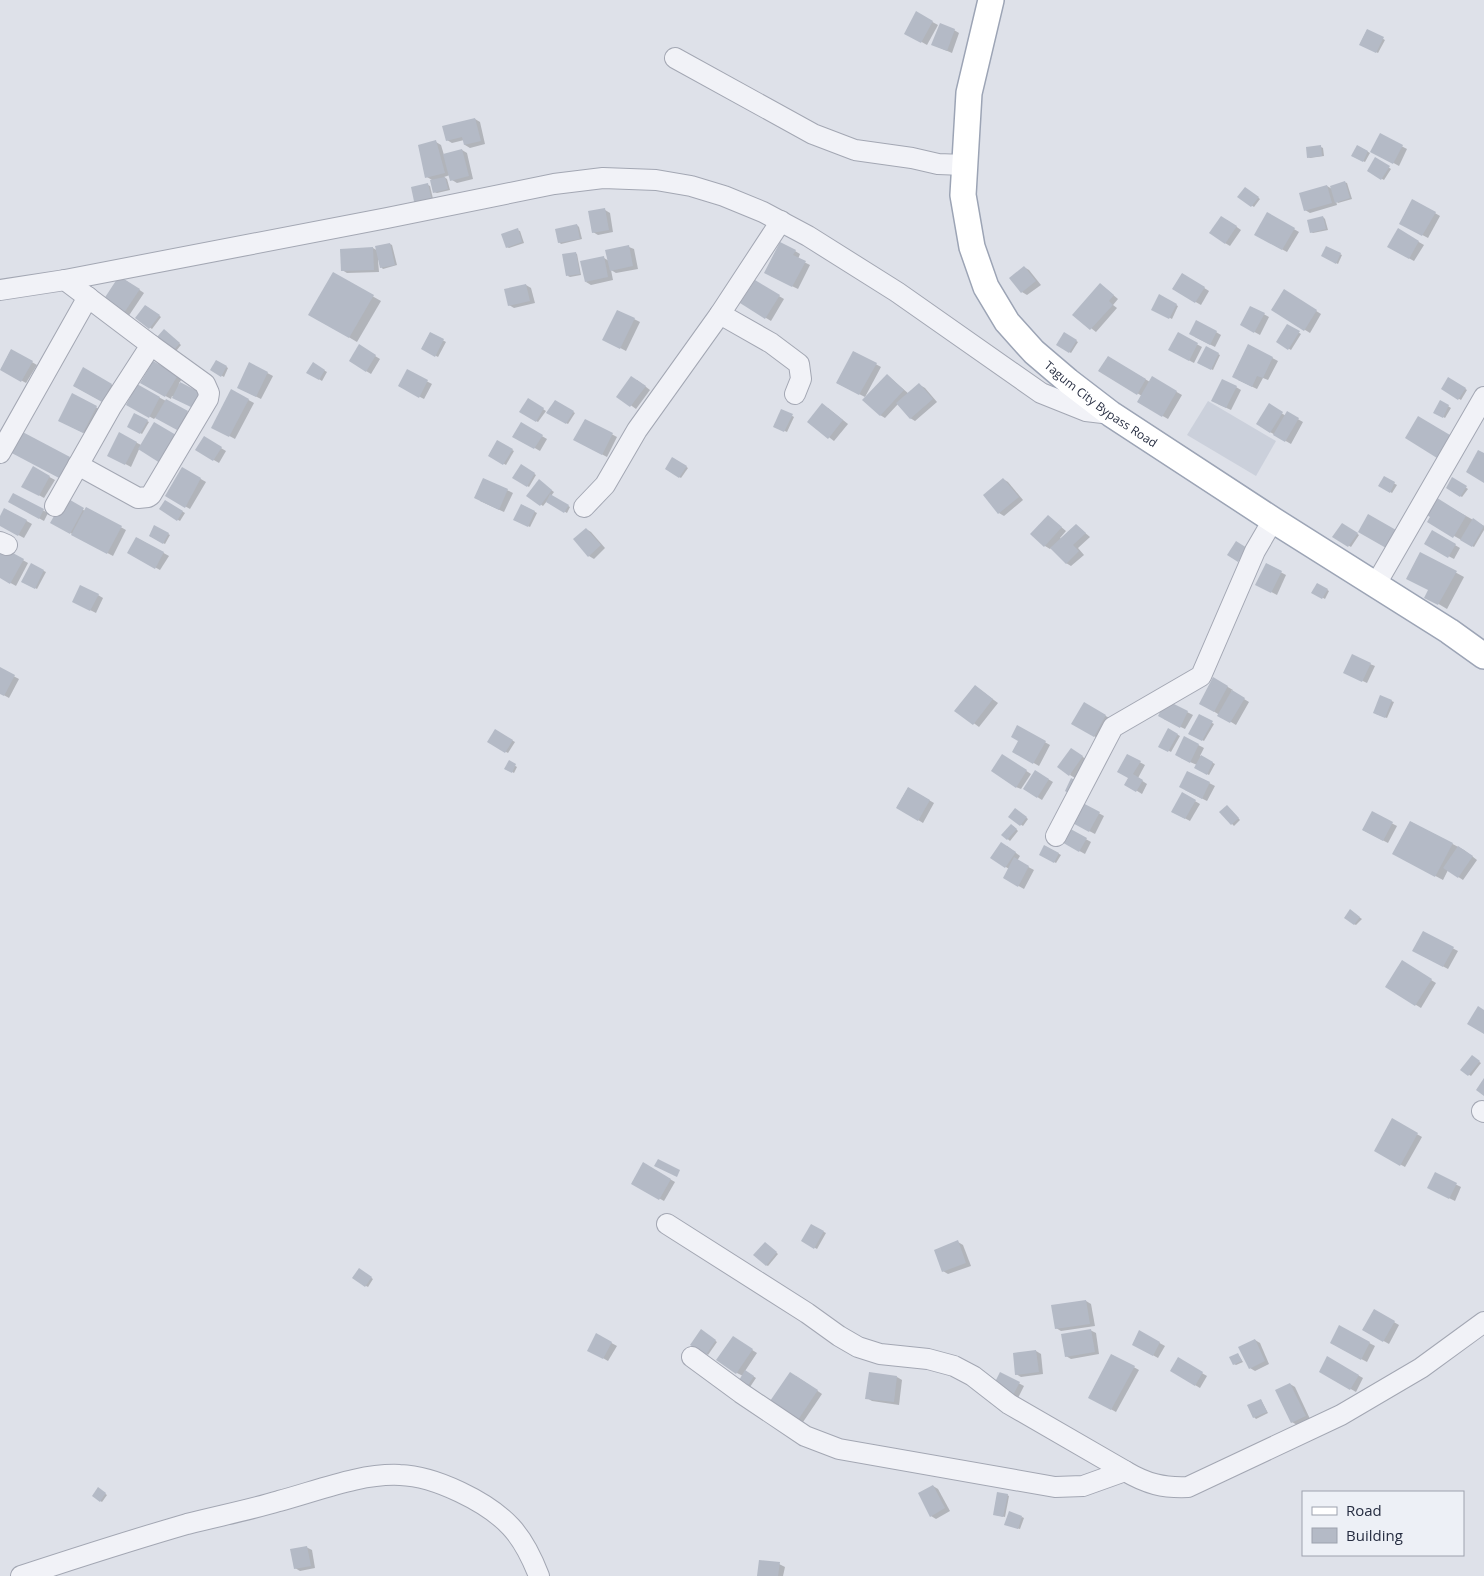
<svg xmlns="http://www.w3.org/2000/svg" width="1484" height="1576" font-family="'Open Sans',sans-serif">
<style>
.built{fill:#cbd0db}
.shadow{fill:#0003}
.building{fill:#b4bac6}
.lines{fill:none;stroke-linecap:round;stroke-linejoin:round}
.minor-casing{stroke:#a3a7b3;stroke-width:22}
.major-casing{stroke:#9ca4b5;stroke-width:28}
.minor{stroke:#f1f2f7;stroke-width:20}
.major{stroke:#fff;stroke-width:25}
.labels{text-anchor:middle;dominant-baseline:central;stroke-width:4;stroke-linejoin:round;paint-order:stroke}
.street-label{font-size:12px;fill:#262d41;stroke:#edf0f6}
</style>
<rect width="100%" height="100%" fill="#dee1e9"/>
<polygon class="built" points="1208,401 1276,441 1256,476 1187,435"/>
<g class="shadow">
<polygon points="916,13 938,25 927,45 906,33"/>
<polygon points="954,30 959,33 952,53 938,47"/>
<polygon points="1367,30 1385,40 1378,53 1360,44"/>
<polygon points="475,119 480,122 485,144 470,148 465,145 464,140 452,143 447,140"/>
<polygon points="1380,135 1407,149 1399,166 1372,151"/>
<polygon points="436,142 441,145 444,155 462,150 467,153 473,179 457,183 452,180 450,175 444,177 447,179 450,190 437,193 434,192 432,180 427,177"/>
<polygon points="1358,146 1370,153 1365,162 1353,156"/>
<polygon points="1321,147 1323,148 1324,156 1310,158 1308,157"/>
<polygon points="1376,159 1391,169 1384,180 1368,171"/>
<polygon points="1344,182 1347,183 1352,199 1338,203 1336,201 1337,205 1310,213 1305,210 1327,186 1332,189"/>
<polygon points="428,185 430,186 434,203 413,188"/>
<polygon points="1245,188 1260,199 1254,207 1239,197"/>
<polygon points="1413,200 1440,216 1428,238 1400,223"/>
<polygon points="605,210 610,213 613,232 598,235 593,232"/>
<polygon points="1268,214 1299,232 1287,252 1256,235"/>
<polygon points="1323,217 1325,219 1328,230 1313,233 1311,232"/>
<polygon points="1227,220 1241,230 1230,246 1225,243"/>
<polygon points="577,225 579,227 582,239 561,244 559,242"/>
<polygon points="517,230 520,231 524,243 509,248 507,247"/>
<polygon points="1398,230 1424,245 1414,261 1389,247"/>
<polygon points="390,244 392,245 397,265 383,269 381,267 380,260 378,260 379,272 347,273 342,270 373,248 378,251"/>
<polygon points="629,247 634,249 638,269 616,273 611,270 613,280 591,285 586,282 604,258 609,261"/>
<polygon points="1326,248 1342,255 1338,264 1323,256"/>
<polygon points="795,251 800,254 798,259 810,265 798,289 771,276"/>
<polygon points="575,253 577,254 581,275 570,277 568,276"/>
<polygon points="1024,267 1029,270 1041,285 1027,295 1022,292 1011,278"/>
<polygon points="333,274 381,301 357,342 310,314"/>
<polygon points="1182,274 1209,291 1201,305 1173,289"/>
<polygon points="125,280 144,293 128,317 123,314"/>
<polygon points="755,282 784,299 771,321 742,303"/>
<polygon points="526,285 531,288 535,303 514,308 509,305"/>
<polygon points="1105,288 1118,299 1113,305 1117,308 1096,332 1074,315"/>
<polygon points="1284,291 1321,314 1310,333 1273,310"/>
<polygon points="1159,296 1178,306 1172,319 1153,309"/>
<polygon points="146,306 161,317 152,329 137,318"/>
<polygon points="1251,307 1269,317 1260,335 1242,325"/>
<polygon points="618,311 640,322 626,351 609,342"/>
<polygon points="1288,326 1301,334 1291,350 1278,342"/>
<polygon points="166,332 181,345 176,351 174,350"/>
<polygon points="1216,332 1221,335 1215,347 1195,337"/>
<polygon points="430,333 446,342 438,357 422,348"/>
<polygon points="1064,334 1078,342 1071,353 1058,345"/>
<polygon points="1178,334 1202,347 1194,363 1170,350"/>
<polygon points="359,346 380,359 371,374 350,361"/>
<polygon points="1249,346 1278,361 1268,380 1263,378 1257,389 1238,380"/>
<polygon points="1206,348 1220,355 1213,370 1199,363"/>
<polygon points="11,350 37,365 26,383 1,369"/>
<polygon points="854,352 881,367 865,397 837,383"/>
<polygon points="1108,357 1150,382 1152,378 1182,395 1168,419 1138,402 1142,396 1100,371"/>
<polygon points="217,361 228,368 224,377 212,370"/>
<polygon points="153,363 182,379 179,383 178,400 172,396 171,399 142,383"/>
<polygon points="250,364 273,376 261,399 243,390"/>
<polygon points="313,364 327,372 322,381 308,372"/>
<polygon points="84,369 117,388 107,404 74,386"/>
<polygon points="407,371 432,384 424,399 399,386"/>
<polygon points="887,375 909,394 920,385 925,388 937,402 915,421 910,418 898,404 885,418 880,415"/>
<polygon points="1449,379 1467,390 1461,400 1443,389"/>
<polygon points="637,380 650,390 636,409 618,396"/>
<polygon points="138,386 192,415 182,432 156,417 154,419 127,404"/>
<polygon points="1236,387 1241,390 1231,410 1218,404"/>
<polygon points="232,391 254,403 235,439 213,427"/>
<polygon points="73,395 101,410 88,435 64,423"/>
<polygon points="529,400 546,411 538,422 521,412"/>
<polygon points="555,401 575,413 568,424 548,413"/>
<polygon points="1441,402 1451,408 1445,418 1435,412"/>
<polygon points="1269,405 1286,416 1287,413 1303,422 1291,444 1270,432"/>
<polygon points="828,408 848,424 834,441 809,422"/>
<polygon points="782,410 794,417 787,432 774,426"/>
<polygon points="135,415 149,422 142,434 129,426"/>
<polygon points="585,420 617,437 607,457 575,440"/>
<polygon points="521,424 547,439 540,451 514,436"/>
<polygon points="17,431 78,463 68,482 16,454"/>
<polygon points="120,434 141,445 131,467 109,455"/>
<polygon points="204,438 226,451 219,463 197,450"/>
<polygon points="497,442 514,451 506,465 489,455"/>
<polygon points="673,458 688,468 681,478 666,469"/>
<polygon points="521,466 536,475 529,487 514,478"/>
<polygon points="33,468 55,480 44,498 23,486"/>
<polygon points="182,468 206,482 190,509 167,496"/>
<polygon points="1384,478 1397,485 1392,493 1380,486"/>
<polygon points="484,479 513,493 504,512 480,501"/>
<polygon points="1003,479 1008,482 1023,500 1004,516 999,513"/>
<polygon points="1453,479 1468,489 1462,497 1447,488"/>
<polygon points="539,481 554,492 551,496 570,507 567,513 547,501 543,506 528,495"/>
<polygon points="14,495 48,513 44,521 10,502"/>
<polygon points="1434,498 1484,526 1484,530 1474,547 1429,522"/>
<polygon points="65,499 85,511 86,508 126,530 113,556 52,523"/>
<polygon points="165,501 185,513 180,521 160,509"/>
<polygon points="522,505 537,513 530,527 515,519"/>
<polygon points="5,509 32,524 24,538 0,525 0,518"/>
<polygon points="1048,516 1066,531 1060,538 1061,539 1076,525 1090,537 1078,548 1084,555 1071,566 1066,563 1052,547 1050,549 1045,546 1032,534"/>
<polygon points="1342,524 1359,535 1351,547 1334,536"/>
<polygon points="155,527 170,535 165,544 150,536"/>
<polygon points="586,529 591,532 605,548 594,559 589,556"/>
<polygon points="1433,532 1460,548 1454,559 1426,544"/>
<polygon points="137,538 169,556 160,570 129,553"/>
<polygon points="0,547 28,563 16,586 0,577"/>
<polygon points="1420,553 1464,577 1447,609 1432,600"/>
<polygon points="31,565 46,572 37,589 23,581"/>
<polygon points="1267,565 1286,575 1277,595 1262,587"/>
<polygon points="1317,584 1329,591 1325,599 1313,592"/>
<polygon points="98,595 103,598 96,613 78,604"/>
<polygon points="1370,664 1375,666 1367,683 1348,674"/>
<polygon points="0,669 19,679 9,698 0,693"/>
<polygon points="1214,679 1233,690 1231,691 1249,702 1236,725 1200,703"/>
<polygon points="975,686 998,703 979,727 956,710"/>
<polygon points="1381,697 1394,702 1387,718 1376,714"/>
<polygon points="1167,702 1193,715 1185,729 1164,719"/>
<polygon points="1085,704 1111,719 1099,739 1073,724"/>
<polygon points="1200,716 1214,724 1204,741 1190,733"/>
<polygon points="1018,727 1050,745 1039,766 1013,751 1020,740"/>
<polygon points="1169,730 1180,736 1171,752 1160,746"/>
<polygon points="496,731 515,742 508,753 489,742"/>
<polygon points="1185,738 1204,748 1200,756 1215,764 1209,775 1196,768 1197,765 1181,758"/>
<polygon points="1076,752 1087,760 1075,778 1070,775"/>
<polygon points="1127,755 1145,765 1138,778 1147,784 1142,794 1126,784 1129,777"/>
<polygon points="1003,756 1031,774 1021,789 1016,787"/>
<polygon points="509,762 517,767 514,773 506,768"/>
<polygon points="1036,772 1053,782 1042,800 1025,789"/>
<polygon points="1188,772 1215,786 1207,801 1185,790"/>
<polygon points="908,788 934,803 923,823 897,807"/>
<polygon points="1183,794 1200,804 1190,821 1173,812"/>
<polygon points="1080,803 1104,816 1095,834 1070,821"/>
<polygon points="1227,806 1240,820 1234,826 1221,812"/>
<polygon points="1015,809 1028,819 1023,826 1010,817"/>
<polygon points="1372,813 1397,826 1388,843 1363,830"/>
<polygon points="1411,822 1464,850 1477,860 1463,880 1448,870 1443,880 1402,858"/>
<polygon points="1013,826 1018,831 1010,841 1003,835"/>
<polygon points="1068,829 1091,842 1085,854 1061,841"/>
<polygon points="1007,846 1020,856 1017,861 1034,870 1024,889 1004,878 1009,869 992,858"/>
<polygon points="1045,846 1061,855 1056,863 1040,854"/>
<polygon points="1352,912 1362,919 1356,925 1354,924"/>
<polygon points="1423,933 1458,951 1448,969 1414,951"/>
<polygon points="1402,962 1436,983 1421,1008 1387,987"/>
<polygon points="1472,1057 1481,1063 1471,1076 1462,1070"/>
<polygon points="1392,1120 1422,1137 1405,1167 1376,1151"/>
<polygon points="644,1164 675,1182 664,1201 632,1183"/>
<polygon points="1435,1174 1461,1187 1455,1201 1433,1190"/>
<polygon points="811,1225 826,1233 817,1249 803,1241"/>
<polygon points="958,1242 963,1245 971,1266 948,1274 943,1271"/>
<polygon points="767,1245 778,1254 768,1266 766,1265"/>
<polygon points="359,1270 373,1279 368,1287 353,1278"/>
<polygon points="1086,1301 1091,1304 1095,1326 1061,1331 1056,1328"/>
<polygon points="1375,1311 1399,1325 1389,1344 1364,1330"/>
<polygon points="1339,1327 1375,1346 1367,1362 1331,1343"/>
<polygon points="1090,1330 1096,1333 1099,1354 1071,1359 1066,1356"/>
<polygon points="701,1331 717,1342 708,1355 692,1344"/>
<polygon points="1140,1332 1165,1346 1158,1358 1133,1344"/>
<polygon points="597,1335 617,1346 608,1361 589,1350"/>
<polygon points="1255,1340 1260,1343 1269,1364 1255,1371 1250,1368"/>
<polygon points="738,1341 757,1353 745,1371 756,1378 750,1387 740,1381 743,1376 737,1373"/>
<polygon points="1036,1351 1041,1354 1043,1374 1021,1377 1016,1374"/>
<polygon points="1238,1354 1243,1362 1236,1365 1234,1364"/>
<polygon points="1112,1355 1139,1370 1116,1412 1089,1397"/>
<polygon points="1328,1358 1363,1378 1356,1392 1320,1371"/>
<polygon points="1178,1359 1207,1376 1200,1388 1172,1371"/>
<polygon points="1001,1374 1024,1386 1017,1400 993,1388"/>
<polygon points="796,1376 822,1394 801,1425 796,1422"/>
<polygon points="897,1377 902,1380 899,1405 872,1401 867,1398"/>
<polygon points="1290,1384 1295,1387 1310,1419 1297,1425 1292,1422"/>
<polygon points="1261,1400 1268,1413 1256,1419 1254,1417"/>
<polygon points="933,1486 938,1489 950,1511 936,1519 931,1516"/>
<polygon points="98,1489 107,1495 102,1502 93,1496"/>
<polygon points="1007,1495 1009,1496 1005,1517 996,1515"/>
<polygon points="1022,1517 1024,1518 1020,1529 1008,1525"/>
<polygon points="306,1547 312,1550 315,1568 300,1571 295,1568"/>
<polygon points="779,1564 785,1567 783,1576 758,1576"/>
</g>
<g class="building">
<polygon points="916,11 933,21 921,43 904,34"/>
<polygon points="940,23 955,29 947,51 931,45"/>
<polygon points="1367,29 1384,37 1376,53 1359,45"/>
<polygon points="475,118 481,141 464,145 462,137 446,141 442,126"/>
<polygon points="1380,133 1403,145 1393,164 1370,152"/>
<polygon points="436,140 445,173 425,178 418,145"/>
<polygon points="1321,145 1322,156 1307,158 1306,147"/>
<polygon points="1357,145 1368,151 1363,162 1351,156"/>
<polygon points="462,149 469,176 450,181 443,154"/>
<polygon points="1375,157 1390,166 1381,180 1367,171"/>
<polygon points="445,177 448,189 433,193 430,180"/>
<polygon points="1345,181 1350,198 1335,203 1330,186"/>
<polygon points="428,183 432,202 415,206 411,187"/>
<polygon points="1327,185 1332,203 1304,211 1299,193"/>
<polygon points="1245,187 1259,197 1251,207 1237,197"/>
<polygon points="1412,199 1436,212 1422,236 1399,224"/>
<polygon points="605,208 609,230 592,233 588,211"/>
<polygon points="1267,212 1295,228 1282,250 1254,235"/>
<polygon points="1221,216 1237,226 1225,244 1209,233"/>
<polygon points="1323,216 1326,229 1310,233 1307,220"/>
<polygon points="577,224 580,239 558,243 555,229"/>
<polygon points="518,228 522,242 506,248 501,234"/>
<polygon points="1398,228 1419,241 1409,259 1387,247"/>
<polygon points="780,242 796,250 793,255 806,261 792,287 764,273"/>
<polygon points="390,243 395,265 380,268 375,246"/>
<polygon points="629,245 633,266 610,271 605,250"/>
<polygon points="1326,246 1341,253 1336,264 1321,256"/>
<polygon points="373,247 374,270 341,271 340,249"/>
<polygon points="576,252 580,274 566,276 562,254"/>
<polygon points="604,256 608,277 585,282 580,261"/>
<polygon points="1024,266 1036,281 1021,293 1009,278"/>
<polygon points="333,272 374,295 349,338 308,315"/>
<polygon points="1182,273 1205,287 1195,303 1172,289"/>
<polygon points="119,276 140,289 122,316 102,302"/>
<polygon points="755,280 780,295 765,319 740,303"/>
<polygon points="1100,283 1114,295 1109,301 1113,305 1090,330 1072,315"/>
<polygon points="526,284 530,301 508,306 504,289"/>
<polygon points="1284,289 1317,310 1304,331 1271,310"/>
<polygon points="1159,294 1177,304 1169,319 1151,310"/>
<polygon points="145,305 160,315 149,329 135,318"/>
<polygon points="1250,306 1265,313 1254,333 1240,325"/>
<polygon points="617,310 635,318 620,349 602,340"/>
<polygon points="1196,320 1217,331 1210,345 1189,334"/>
<polygon points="1287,324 1300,331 1288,350 1276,342"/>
<polygon points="164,329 180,343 173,351 157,337"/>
<polygon points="430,332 444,339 435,357 421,349"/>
<polygon points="1064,332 1077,340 1069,353 1056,345"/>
<polygon points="1178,332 1198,343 1189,361 1168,350"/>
<polygon points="359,344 376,355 366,372 349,361"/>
<polygon points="1248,344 1273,357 1263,378 1257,376 1252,387 1232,377"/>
<polygon points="1206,346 1219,353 1211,370 1197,363"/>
<polygon points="11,349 33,361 21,382 0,370"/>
<polygon points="853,351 877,363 859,395 836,383"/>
<polygon points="1108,356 1146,379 1137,395 1098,371"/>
<polygon points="216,360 227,366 221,377 210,370"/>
<polygon points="153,361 178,375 165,397 140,383"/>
<polygon points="249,362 268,372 256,397 237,388"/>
<polygon points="313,362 325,370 319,380 306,373"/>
<polygon points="83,367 112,384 102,402 73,386"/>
<polygon points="407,369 428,380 419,398 398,386"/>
<polygon points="887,374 904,390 880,416 862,400"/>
<polygon points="631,376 646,386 630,407 616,397"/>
<polygon points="1152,376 1177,391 1162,417 1137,402"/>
<polygon points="1448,377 1466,388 1458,400 1441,389"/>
<polygon points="1222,379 1237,386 1226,408 1211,401"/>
<polygon points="180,382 201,393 193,408 172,398"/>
<polygon points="919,383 933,399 910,419 896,403"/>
<polygon points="137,384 160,397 149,418 126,405"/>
<polygon points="231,389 249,399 229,437 211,428"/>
<polygon points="72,393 97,406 83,433 58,421"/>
<polygon points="528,398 544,408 536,422 519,412"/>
<polygon points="166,399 188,411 177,430 155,418"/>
<polygon points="555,400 574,411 566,424 546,413"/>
<polygon points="1440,400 1449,405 1443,418 1433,413"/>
<polygon points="822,403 843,420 828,439 807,422"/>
<polygon points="1269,403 1283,412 1270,433 1256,424"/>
<polygon points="781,409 793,414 784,432 773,427"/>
<polygon points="1287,411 1299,418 1285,442 1273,435"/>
<polygon points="134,413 148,420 140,434 127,427"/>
<polygon points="1418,416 1450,435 1437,458 1405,438"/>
<polygon points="585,419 613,433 602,455 573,440"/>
<polygon points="154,422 176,435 160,463 138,449"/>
<polygon points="521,422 543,435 534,449 512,437"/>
<polygon points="17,429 70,457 59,478 6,450"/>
<polygon points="119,432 137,442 125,465 107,456"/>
<polygon points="204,436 222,447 213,461 195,450"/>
<polygon points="497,440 513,449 503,465 488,456"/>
<polygon points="1478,450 1484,453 1484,483 1466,472"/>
<polygon points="672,457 687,466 679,478 665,469"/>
<polygon points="521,464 535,473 527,487 512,478"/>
<polygon points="33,466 50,476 39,496 21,487"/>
<polygon points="182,467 201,478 185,508 165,496"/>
<polygon points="1384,476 1395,482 1390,493 1378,486"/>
<polygon points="1452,477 1467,486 1460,497 1446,488"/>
<polygon points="483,478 508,489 499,510 474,498"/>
<polygon points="1003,478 1019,497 998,514 983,495"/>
<polygon points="539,479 552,490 540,506 526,496"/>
<polygon points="13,493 44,509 39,519 8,502"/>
<polygon points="550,494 569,505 564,513 546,502"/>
<polygon points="1434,496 1466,516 1453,538 1427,522 1430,517 1424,513"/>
<polygon points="65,497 84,508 70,534 50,523"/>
<polygon points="165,500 183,511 177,521 159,509"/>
<polygon points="521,504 535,511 528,527 513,520"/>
<polygon points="86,507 122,526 107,554 71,535"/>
<polygon points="4,508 27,520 18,536 0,526 0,516"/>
<polygon points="1368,514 1396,530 1386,548 1358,532"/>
<polygon points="1048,515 1062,527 1044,547 1030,534"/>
<polygon points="1473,518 1484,526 1472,547 1460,540"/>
<polygon points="1342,523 1358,533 1348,547 1332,537"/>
<polygon points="1076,524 1086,533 1073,545 1079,551 1066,564 1050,548"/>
<polygon points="154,525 169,533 163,544 149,536"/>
<polygon points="586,528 601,545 588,557 573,539"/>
<polygon points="1432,530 1456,544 1448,558 1424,544"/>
<polygon points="136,537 164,552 155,569 127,553"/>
<polygon points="1236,541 1247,548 1238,562 1227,555"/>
<polygon points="0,546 24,559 10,584 0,578"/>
<polygon points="1420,552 1457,571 1438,605 1424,598 1428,590 1406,579"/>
<polygon points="31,563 44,570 35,589 21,582"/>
<polygon points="1266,563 1282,571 1271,593 1255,585"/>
<polygon points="1317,583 1328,589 1322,599 1311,593"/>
<polygon points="80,585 99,594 90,611 72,602"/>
<polygon points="1352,654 1371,663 1362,682 1343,673"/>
<polygon points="0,667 15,675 4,696 0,694"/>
<polygon points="1213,677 1228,686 1214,712 1199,704"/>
<polygon points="975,685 993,699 973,725 954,711"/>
<polygon points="1232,690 1245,698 1230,723 1217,716"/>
<polygon points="1380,695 1392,700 1385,718 1373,713"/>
<polygon points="1166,700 1188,711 1180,728 1158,716"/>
<polygon points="1084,702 1106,715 1094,737 1071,724"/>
<polygon points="1199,714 1213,721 1202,741 1188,734"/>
<polygon points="1017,725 1046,741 1033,764 1012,752 1018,741 1011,737"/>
<polygon points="1168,728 1178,734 1168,752 1158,747"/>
<polygon points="495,729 513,740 505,753 487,742"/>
<polygon points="1184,736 1199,744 1190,763 1175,755"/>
<polygon points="1071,748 1083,756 1069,776 1057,767"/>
<polygon points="1002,754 1027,770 1016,788 991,771"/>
<polygon points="1127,754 1141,761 1133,774 1143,780 1136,792 1124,785 1128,778 1117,772"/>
<polygon points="1201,755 1213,762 1207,775 1194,768"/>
<polygon points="509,760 516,764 512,773 504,769"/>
<polygon points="1035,770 1049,779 1037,798 1023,789"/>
<polygon points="1187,771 1210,782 1202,799 1179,787"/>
<polygon points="1071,778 1080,783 1073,796 1065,791"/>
<polygon points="908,787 930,800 918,821 896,808"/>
<polygon points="1182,792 1196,800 1185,819 1171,812"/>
<polygon points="1079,801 1100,812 1089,832 1069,821"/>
<polygon points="1227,805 1239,818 1231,825 1219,812"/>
<polygon points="1015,808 1027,817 1020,826 1008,817"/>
<polygon points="1372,811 1393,822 1383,841 1362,830"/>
<polygon points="1410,821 1453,843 1435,877 1392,854"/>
<polygon points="1011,824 1017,829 1007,840 1001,835"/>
<polygon points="1067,827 1087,838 1079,852 1060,841"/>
<polygon points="1001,842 1016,852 1005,868 990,858"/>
<polygon points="1044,845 1059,853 1054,863 1039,855"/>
<polygon points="1458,846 1473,856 1458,878 1443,868"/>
<polygon points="1014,857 1029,866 1018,887 1003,878"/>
<polygon points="1350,909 1360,917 1354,925 1344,918"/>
<polygon points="1423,931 1454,947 1443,967 1412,951"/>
<polygon points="1402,960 1432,979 1415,1006 1385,987"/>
<polygon points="1478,1006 1484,1010 1484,1034 1467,1024"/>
<polygon points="1472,1055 1480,1061 1468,1076 1460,1070"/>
<polygon points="1484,1078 1484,1096 1476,1090"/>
<polygon points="1392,1118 1418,1133 1400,1166 1374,1151"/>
<polygon points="658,1159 680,1170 677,1177 654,1166"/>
<polygon points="643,1162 671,1179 659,1200 631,1184"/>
<polygon points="1435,1172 1457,1183 1449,1199 1427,1188"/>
<polygon points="811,1224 824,1231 814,1249 801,1241"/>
<polygon points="958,1240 966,1263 942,1272 934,1250"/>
<polygon points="765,1242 777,1252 766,1266 753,1255"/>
<polygon points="359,1268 372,1277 365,1287 352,1278"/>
<polygon points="1086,1300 1090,1324 1055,1329 1051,1305"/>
<polygon points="1374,1309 1395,1321 1383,1342 1362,1330"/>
<polygon points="1339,1325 1370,1342 1361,1360 1330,1343"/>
<polygon points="701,1329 716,1340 706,1355 690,1345"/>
<polygon points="1091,1329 1095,1352 1065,1357 1061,1334"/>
<polygon points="1139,1330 1160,1342 1153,1356 1132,1345"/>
<polygon points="596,1333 612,1342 603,1359 587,1351"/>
<polygon points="733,1336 753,1349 736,1374 716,1360"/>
<polygon points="1255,1339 1265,1361 1249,1369 1238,1347"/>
<polygon points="1036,1350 1039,1372 1015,1375 1013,1353"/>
<polygon points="1238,1353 1242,1361 1233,1365 1229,1357"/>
<polygon points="1111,1354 1135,1366 1111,1410 1088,1398"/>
<polygon points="1327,1356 1359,1375 1350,1390 1319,1372"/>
<polygon points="1178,1357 1203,1372 1195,1386 1170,1371"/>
<polygon points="745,1370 754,1376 747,1387 738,1382"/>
<polygon points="790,1372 818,1390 796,1423 768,1404"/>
<polygon points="869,1372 897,1376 894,1402 865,1399"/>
<polygon points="1000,1372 1020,1382 1011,1399 992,1388"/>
<polygon points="1290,1383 1306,1416 1291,1423 1275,1390"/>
<polygon points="1261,1399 1267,1412 1253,1418 1247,1405"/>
<polygon points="933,1485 945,1508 930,1517 918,1493"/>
<polygon points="98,1487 106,1493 100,1502 92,1496"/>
<polygon points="997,1492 1008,1494 1003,1517 993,1515"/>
<polygon points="1009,1511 1022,1516 1018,1529 1004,1525"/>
<polygon points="307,1546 311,1566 294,1569 290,1549"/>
<polygon points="759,1560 780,1562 778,1576 757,1576"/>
</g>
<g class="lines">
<defs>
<g id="minor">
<polyline points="675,58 813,134 855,150 912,158 938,164 964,165"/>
<polyline points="0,290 65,280 387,218 554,184 603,178 656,180 691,186 724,196 763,212 808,236 897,292 1041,393 1086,411 1111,414"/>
<polyline points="720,314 771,343 799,364 801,379 795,394"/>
<polyline points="0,453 88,297"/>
<polyline points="78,465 138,498 148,497 151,495 208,399 209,393 205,384 151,345"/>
<polyline points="55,506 111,407 151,345 65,280"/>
<polyline points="584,507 605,485 637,430 720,314 781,221"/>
<polyline points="0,542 7,545"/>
<polyline points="1376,584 1484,397"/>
<polyline points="1056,836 1113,727 1201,676 1255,551 1273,520"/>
<polyline points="1482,1111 1484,1112"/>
<polyline points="667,1224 807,1313 839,1336 858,1347 880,1354 928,1359 954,1366 973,1376 1009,1404 1125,1471"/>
<path d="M692 1357 741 1393 805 1436 839 1449 1055 1487 1083 1486 1125 1471C1147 1484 1163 1488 1188 1487L1341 1415 1421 1368 1484 1322"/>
<path d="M21 1576C76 1558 132 1540 187 1524 218 1516 249 1510 279 1501 317 1491 361 1473 400 1475 435 1476 488 1502 511 1527 524 1541 532 1558 539 1576"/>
</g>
<g id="major">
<path id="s1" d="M991 0 969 93 963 195 972 247 986 287 1007 322 1034 352 1068 381 1111 414 1273 520 1449 631 1484 656"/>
</g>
</defs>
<use href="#minor" class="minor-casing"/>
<use href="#major" class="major-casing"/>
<use href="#minor" class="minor"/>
<use href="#major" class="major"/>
</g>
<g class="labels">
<g class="street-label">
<text stroke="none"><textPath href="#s1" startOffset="459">Tagum City Bypass Road</textPath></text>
</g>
</g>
<rect x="1302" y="1491" width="162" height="65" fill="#edf0f6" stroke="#9da2ae"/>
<rect x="1312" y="1507" width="25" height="8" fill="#ffffff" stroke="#9da2ae"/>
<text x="1346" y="1516" font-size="15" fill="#262d41">Road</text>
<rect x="1312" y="1528" width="25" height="15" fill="#b4bac6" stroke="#9da2ae"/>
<text x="1346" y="1541" font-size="15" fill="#262d41">Building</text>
</svg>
